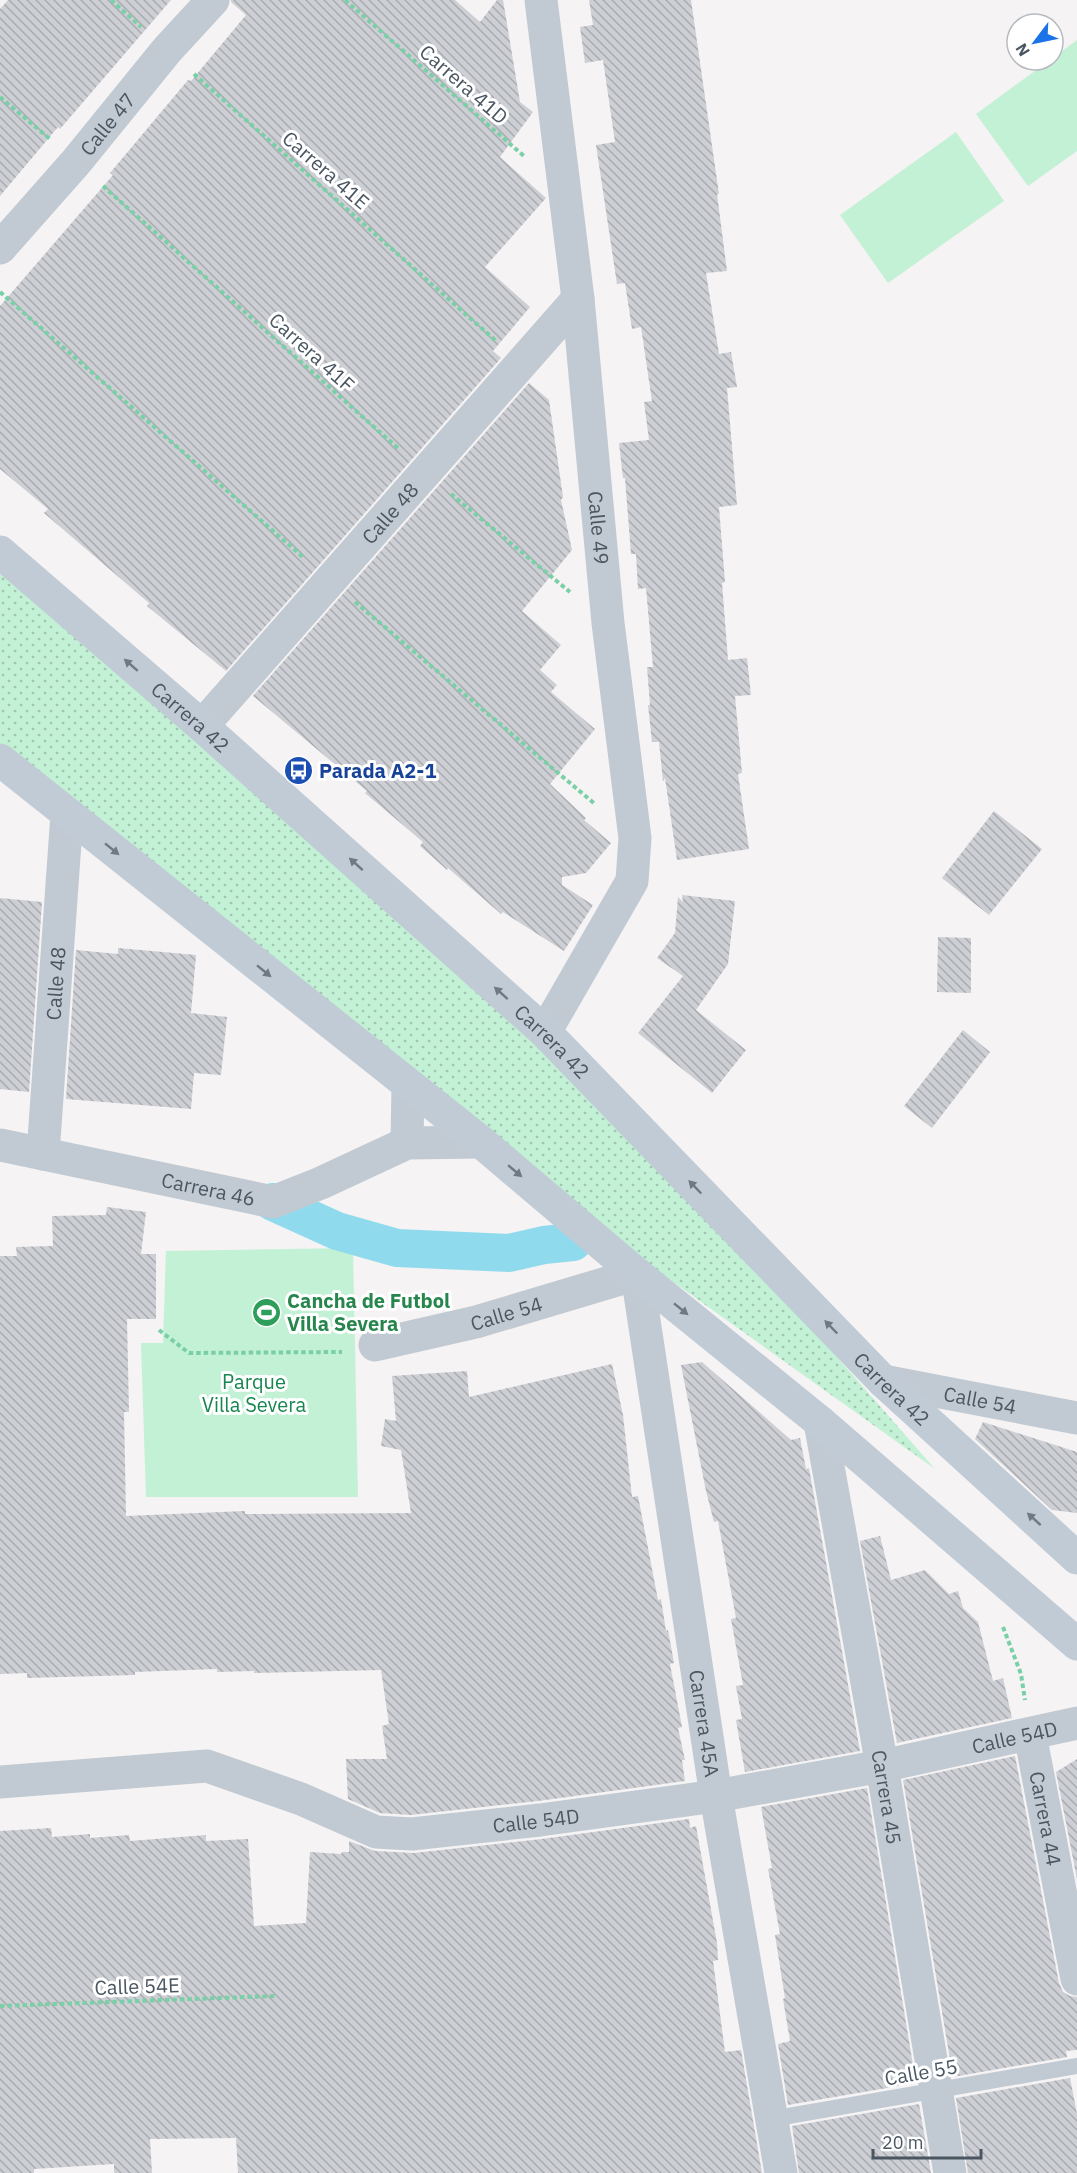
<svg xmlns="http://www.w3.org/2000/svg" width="1077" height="2173" font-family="'IBM Plex Sans',sans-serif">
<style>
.grass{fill:url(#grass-dots)}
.green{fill:#c3f1d5}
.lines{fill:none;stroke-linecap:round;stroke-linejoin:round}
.canal{stroke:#90daee;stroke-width:38}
.building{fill:url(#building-back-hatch)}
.path{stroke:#7ad0a6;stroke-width:4;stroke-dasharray:4.5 3;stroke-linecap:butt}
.lane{stroke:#c1cad2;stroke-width:16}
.street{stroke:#c1cad2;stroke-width:33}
.secondary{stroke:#c1cbd6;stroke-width:33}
.oneway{fill:#6e7984}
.labels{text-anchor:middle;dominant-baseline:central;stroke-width:6;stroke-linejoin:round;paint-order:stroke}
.street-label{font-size:20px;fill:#4a5661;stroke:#fff}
.transit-label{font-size:20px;font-weight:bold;fill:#164399;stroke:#fff;text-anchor:start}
.leisure-label{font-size:20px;font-weight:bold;fill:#27864d;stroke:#fff;text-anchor:start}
.park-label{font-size:20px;fill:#17864f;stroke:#fff}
</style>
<defs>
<pattern id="grass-dots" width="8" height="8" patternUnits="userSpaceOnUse" patternTransform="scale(1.5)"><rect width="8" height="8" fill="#c3f1d5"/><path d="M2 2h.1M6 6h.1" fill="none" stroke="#a0c6b0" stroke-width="1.8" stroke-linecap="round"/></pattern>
<pattern id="building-back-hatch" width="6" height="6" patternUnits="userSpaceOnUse" patternTransform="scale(1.5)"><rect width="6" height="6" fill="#cdcfd5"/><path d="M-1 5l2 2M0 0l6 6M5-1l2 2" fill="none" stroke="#a8abb0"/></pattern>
</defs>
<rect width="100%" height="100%" fill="#f5f3f3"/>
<polygon class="grass" points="0,552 545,1032 715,1218 935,1469 620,1244 0,754"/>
<g class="green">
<polygon points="1077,40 1077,151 1028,186 976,114 1050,60 1053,60 1053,58"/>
<polygon points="956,132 1004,201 888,283 840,215"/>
<polygon points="353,1248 358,1497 146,1497 141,1343 163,1343 166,1251"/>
</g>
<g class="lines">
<polyline class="canal" points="273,1202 337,1231 397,1248 509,1253 544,1245 573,1242"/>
</g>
<g class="building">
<polygon points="8,0 171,0 60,129 58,127 0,196 0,9"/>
<polygon points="231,0 455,0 480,22 497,0 503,0 520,102 533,112 500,157 546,198 485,267 530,307 493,351 501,358 226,671 147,606 149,603 44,513 48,509 0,469 0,306 113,175 110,173 188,80 191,81 246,15 231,2"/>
<polygon points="589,0 691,0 719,194 717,194 727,271 706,273 719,354 731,352 737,387 727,388 737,505 719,507 725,582 722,583 728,660 747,658 751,695 735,696 742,773 738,774 749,849 677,860 665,778 663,781 659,742 652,742 648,705 650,705 647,667 653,667 646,588 638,589 636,554 631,554 625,478 623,478 619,443 649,440 644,402 652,401 641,327 632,329 625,283 617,284 596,145 615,142 603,60 585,63 580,27 593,25"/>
<polygon points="529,383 549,400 563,497 561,500 572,550 522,611 561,645 540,670 557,685 551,692 595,729 550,784 586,818 584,820 611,843 586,873 562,877 562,885 593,905 564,951 503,912 501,914 448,868 447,870 420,846 423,842 365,793 367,791 253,696"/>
<polygon points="994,811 1042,849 989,915 942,878"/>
<polygon points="682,895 735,901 728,964 696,1010 746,1050 712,1093 638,1033 683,976 657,958 675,933 678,897 683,902"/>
<polygon points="0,898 42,902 29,1092 0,1089"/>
<polygon points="938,937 971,938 971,993 937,992"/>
<polygon points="118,948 196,955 191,1013 227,1017 221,1075 194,1073 191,1109 66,1099 76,950 118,954"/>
<polygon points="963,1030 990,1052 932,1128 904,1106"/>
<polygon points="107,1207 146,1212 141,1254 156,1254 156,1319 127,1319 129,1412 124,1412 126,1516 245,1511 245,1514 411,1513 401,1450 381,1446 385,1419 396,1421 392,1376 467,1371 469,1397 612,1364 623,1415 632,1497 638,1496 658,1600 661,1599 666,1631 668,1630 674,1663 670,1664 682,1727 678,1728 685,1760 682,1760 685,1781 538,1801 411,1815 380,1813 348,1799 346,1759 387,1759 382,1726 389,1724 381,1670 254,1673 254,1671 217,1672 217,1669 135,1672 135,1675 27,1678 27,1673 0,1674 0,1256 17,1256 16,1247 53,1246 52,1216 106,1215"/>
<polygon points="702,1362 791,1440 800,1438 806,1469 809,1468 860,1751 745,1772 736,1720 742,1719 736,1686 743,1685 731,1619 736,1618 718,1521 714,1522 706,1491 681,1365"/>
<polygon points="983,1422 1077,1452 1077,1513 1052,1510 975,1439"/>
<polygon points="880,1536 891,1580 925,1570 949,1594 958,1591 963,1608 978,1622 993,1681 1003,1678 1012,1718 897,1743 860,1541"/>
<polygon points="1015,1756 1059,1983 1063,1992 1070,1996 1077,1997 1077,2050 1066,2051 1067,2057 953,2077 903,1780"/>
<polygon points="1077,1759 1077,1879 1056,1772"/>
<polygon points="867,1788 916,2083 788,2105 778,2044 790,2041 783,1999 785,1998 775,1935 780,1934 768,1869 772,1868 761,1807"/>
<polygon points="689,1819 690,1828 696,1826 717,1943 718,1960 713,1961 725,2052 741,2050 762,2173 238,2173 236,2138 150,2139 152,2173 114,2173 114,2164 34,2169 34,2173 0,2173 0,1831 51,1828 52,1837 90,1834 90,1838 129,1835 130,1841 206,1835 206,1841 248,1839 254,1926 306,1923 310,1852 341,1854 342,1852 349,1852 349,1841 375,1851 414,1853 542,1839"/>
<polygon points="1070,2078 1077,2114 1077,2173 968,2173 956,2098"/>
<polygon points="919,2104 931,2173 799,2173 792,2126"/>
</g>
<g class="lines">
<g class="path">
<polyline points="111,0 141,27"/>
<polyline points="345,0 525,157"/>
<polyline points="194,74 496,341"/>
<polyline points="0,97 50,139"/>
<polyline points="103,186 400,450"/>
<polyline points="0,292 304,558"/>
<polyline points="451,494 570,592"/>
<polyline points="355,602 595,804"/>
<polyline points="159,1330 189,1353 342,1352"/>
<polyline points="1003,1627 1021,1674 1025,1700"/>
<polyline points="0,2006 275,1996"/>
</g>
<polyline class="lane" points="771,2119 1077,2066"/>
<g class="street">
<path id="s1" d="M541 0 578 299 608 623 635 838 632 881 545 1032"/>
<path id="s2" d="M0 248 76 162 167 50 213 0"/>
<path id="s3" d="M202 726 578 299"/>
<polyline points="407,1143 408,1086"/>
<path id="s4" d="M0 1145 273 1202 321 1183 407 1143 481 1142"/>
<path id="s5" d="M43 1154 67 814"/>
<path id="s6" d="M375 1345 476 1322 637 1274 716 1796 781 2173"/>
<path id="s7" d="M883 1381 1077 1418"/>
<path id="s8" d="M820 1422 882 1766 950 2173"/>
<path id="s9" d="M1030 1734 1077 1979"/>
<path id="s10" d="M0 1782 207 1766 301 1799 376 1832 412 1834 540 1820 716 1796 882 1766 1077 1723"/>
</g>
<g class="secondary">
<path id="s11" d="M0 552 202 726 545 1032 883 1381 1077 1558"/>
<polyline points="0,760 481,1142 637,1274 820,1422 1077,1644"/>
</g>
</g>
<defs><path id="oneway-solid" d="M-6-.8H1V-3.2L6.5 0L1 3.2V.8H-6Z" transform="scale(1.5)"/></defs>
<g class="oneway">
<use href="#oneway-solid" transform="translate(131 665) rotate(-139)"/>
<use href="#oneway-solid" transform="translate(112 849) rotate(39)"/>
<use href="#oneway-solid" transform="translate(356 864) rotate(-138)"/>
<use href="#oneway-solid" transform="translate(264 971) rotate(39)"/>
<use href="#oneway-solid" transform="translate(501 993) rotate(-138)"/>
<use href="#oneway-solid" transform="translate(515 1171) rotate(40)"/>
<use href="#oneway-solid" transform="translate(695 1187) rotate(-134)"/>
<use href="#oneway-solid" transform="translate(681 1309) rotate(39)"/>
<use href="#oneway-solid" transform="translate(831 1327) rotate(-134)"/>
<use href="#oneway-solid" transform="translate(1034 1519) rotate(-138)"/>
</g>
<defs>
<symbol id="bus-disc" viewBox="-11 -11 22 22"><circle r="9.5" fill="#1a4fb4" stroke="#fff"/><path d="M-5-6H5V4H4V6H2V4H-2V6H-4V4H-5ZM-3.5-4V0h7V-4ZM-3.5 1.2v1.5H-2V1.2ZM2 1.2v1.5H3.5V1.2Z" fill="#fff"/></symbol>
<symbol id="stadium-disc" viewBox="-11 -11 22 22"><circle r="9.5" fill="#2e9e5b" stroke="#fff"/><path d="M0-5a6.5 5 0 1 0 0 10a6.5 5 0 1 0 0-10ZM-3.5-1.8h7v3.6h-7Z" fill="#fff"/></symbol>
</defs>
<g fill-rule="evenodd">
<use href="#bus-disc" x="282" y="754" width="33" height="33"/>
<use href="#stadium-disc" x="250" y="1296" width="33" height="33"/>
</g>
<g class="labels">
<g class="street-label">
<text transform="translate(464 84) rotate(41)">Carrera 41D</text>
<text stroke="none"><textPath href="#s2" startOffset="164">Calle 47</textPath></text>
<text transform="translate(326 170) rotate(41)">Carrera 41E</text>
<text transform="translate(312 352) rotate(42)">Carrera 41F</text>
<text stroke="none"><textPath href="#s3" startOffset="284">Calle 48</textPath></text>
<text stroke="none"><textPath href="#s1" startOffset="531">Calle 49</textPath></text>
<text stroke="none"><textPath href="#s11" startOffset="252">Carrera 42</textPath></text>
<text stroke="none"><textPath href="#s5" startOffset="171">Calle 48</textPath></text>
<text stroke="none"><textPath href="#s11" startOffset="738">Carrera 42</textPath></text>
<text stroke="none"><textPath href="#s4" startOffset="213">Carrera 46</textPath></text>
<text stroke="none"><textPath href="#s6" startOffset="135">Calle 54</textPath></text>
<text stroke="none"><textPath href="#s11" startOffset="1224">Carrera 42</textPath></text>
<text stroke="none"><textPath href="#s7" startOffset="99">Calle 54</textPath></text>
<text stroke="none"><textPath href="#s6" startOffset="726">Carrera 45A</textPath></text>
<text stroke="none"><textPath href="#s10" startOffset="1036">Calle 54D</textPath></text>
<text stroke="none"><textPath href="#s8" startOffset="381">Carrera 45</textPath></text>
<text stroke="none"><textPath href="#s9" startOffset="86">Carrera 44</textPath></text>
<text stroke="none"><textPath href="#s10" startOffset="550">Calle 54D</textPath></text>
<text transform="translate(137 1986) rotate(-2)">Calle 54E</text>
<text transform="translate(921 2072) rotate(-10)">Calle 55</text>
</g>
<g class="transit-label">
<text x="319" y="770">Parada A2-1</text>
</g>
<g class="leisure-label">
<text x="287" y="1300">Cancha de Futbol<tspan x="287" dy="23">Villa Severa</tspan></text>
</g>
<g class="park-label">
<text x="254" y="1381">Parque<tspan x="254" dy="23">Villa Severa</tspan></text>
</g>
</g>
<g transform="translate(1035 42) rotate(238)"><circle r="28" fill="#ffffff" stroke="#b7bbc0" stroke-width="1.5"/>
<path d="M0-4.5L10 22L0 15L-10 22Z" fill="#1a73e8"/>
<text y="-9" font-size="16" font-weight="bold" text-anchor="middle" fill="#4a5661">N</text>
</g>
<path d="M873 2149v9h108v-9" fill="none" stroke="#4a5661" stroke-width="3"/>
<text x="882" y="2149" font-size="18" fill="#4a5661" stroke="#ffffff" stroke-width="4.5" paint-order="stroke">20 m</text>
</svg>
